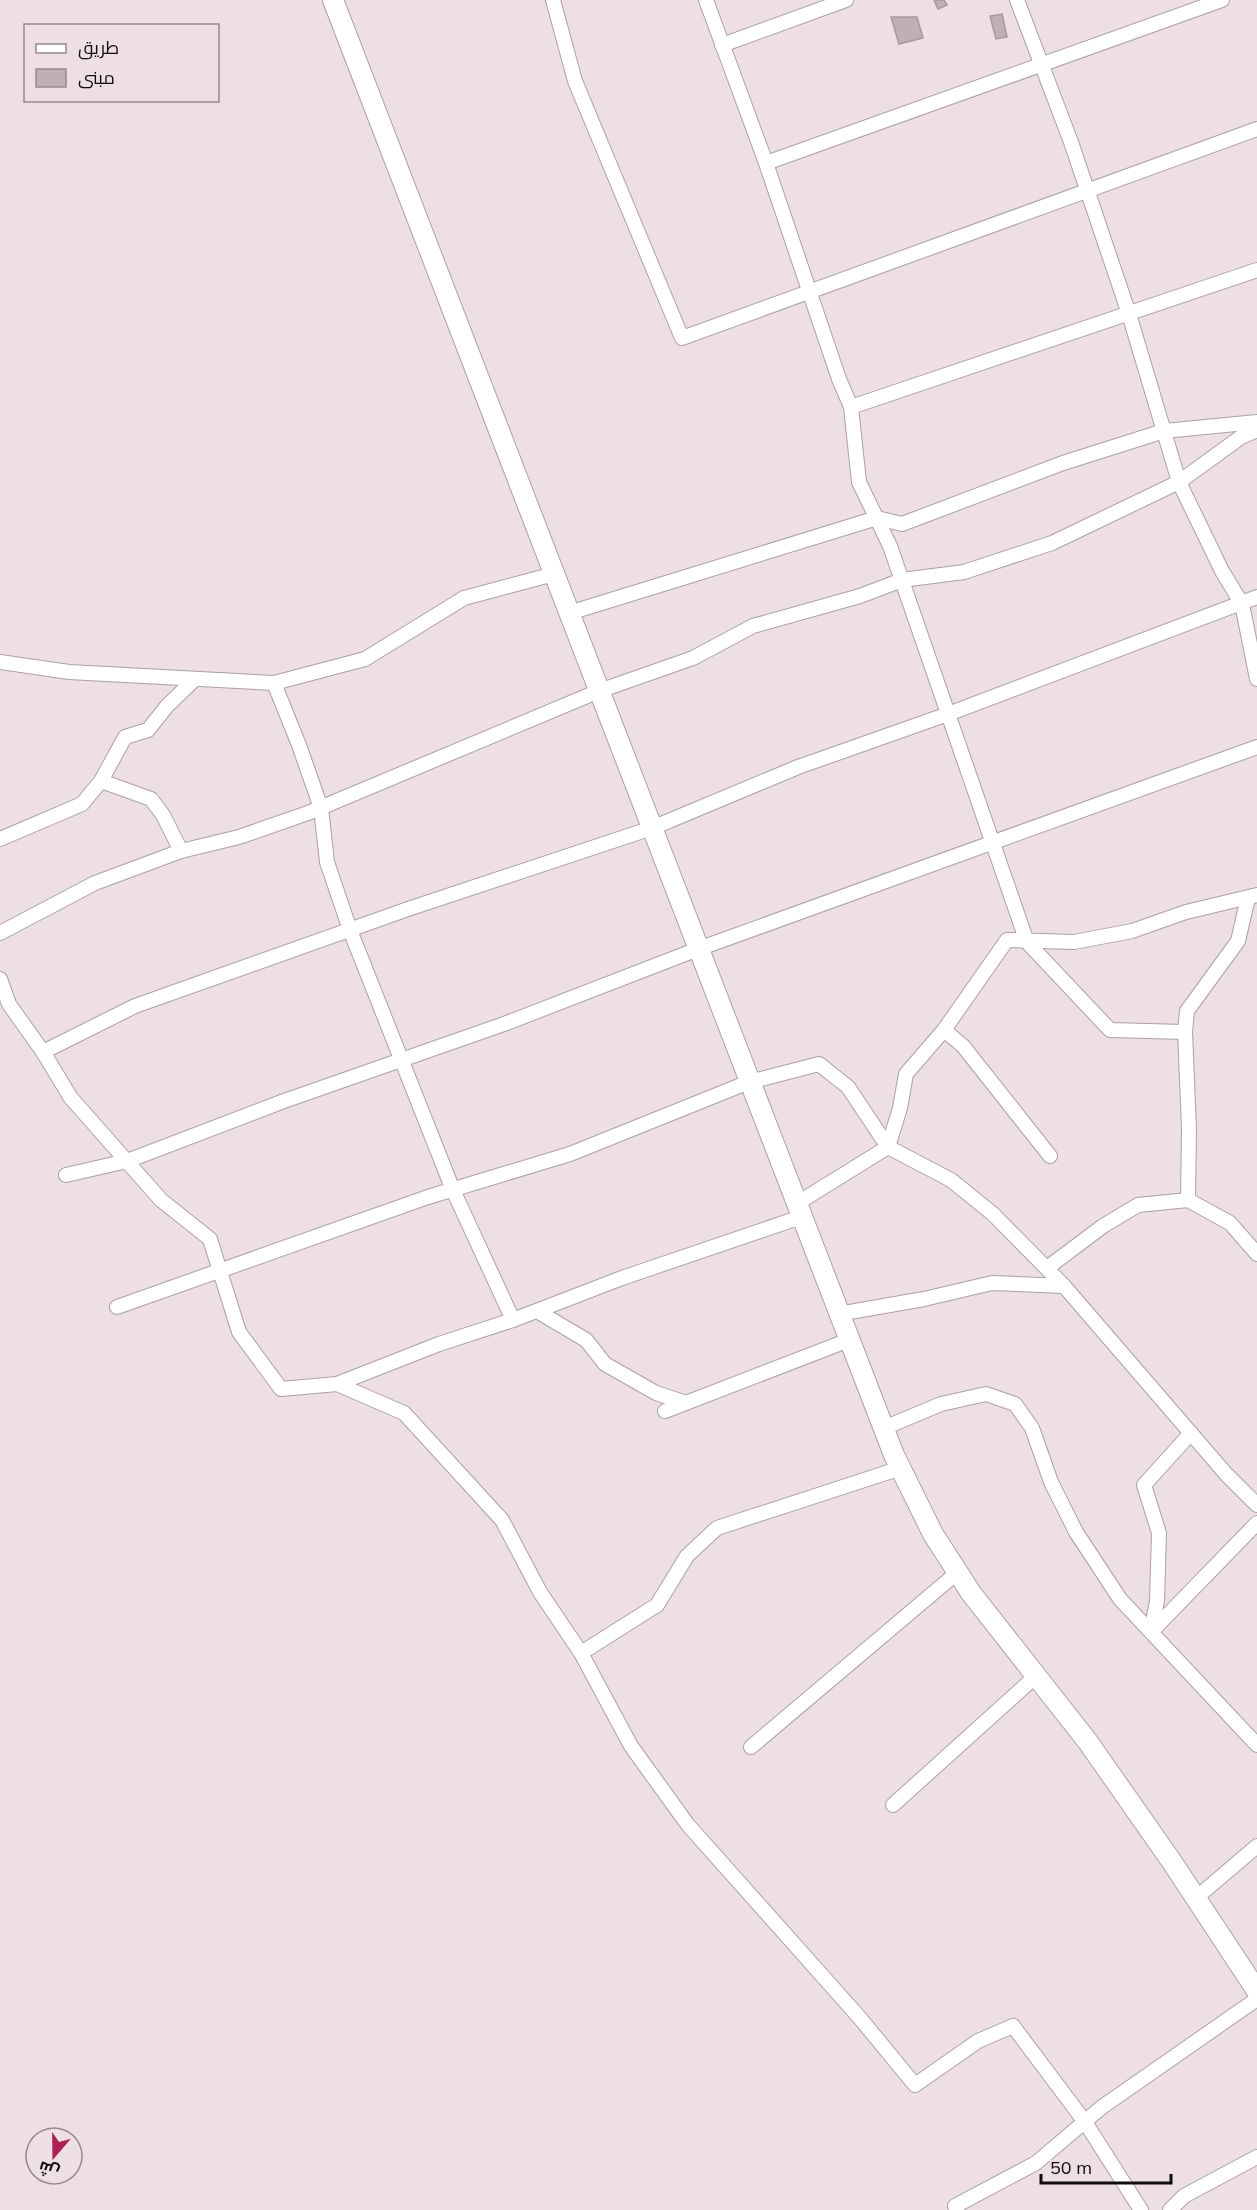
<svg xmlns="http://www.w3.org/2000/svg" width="1257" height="2210" font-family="Mulish,Cairo,sans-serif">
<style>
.building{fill:#beb0b3;stroke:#a79a9c;stroke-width:1.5}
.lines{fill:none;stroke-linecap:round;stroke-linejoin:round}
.minor-casing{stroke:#ada0a2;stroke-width:16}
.secondary-casing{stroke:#ada0a2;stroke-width:22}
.minor{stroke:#fff;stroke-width:14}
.secondary{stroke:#fff;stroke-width:20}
</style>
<rect width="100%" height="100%" fill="#eddfe2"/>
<g class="building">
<polygon points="934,0 944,0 947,5 938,9"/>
<polygon points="1002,14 1007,37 996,39 990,16"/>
<polygon points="891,17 917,17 923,38 899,44"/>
</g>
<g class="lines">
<defs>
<g id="minor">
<polyline points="553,0 575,81 682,338 1257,129"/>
<polyline points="706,0 766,163 839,379 851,407 859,482 890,546 1027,942 1110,1030 1185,1032"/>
<polyline points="1017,0 1071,142 1129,314 1179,482 1222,571 1242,604 1257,679"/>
<polyline points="722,45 846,0"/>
<polyline points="766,163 1222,0"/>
<polyline points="851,407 1257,270"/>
<polyline points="569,613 877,518 902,524 1063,463 1164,431 1257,422"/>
<polyline points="0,662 69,672 274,683 365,659 464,598 554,574"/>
<polyline points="274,683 299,745 321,808 327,862 350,930 453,1190 513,1320"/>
<polyline points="101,781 151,799 163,815 181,851"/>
<polyline points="0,839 82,804 101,781 125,737 148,730 167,706 194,680"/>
<polyline points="0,933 95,883 181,851 239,837 308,813 599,691 693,658 753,626 860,596 902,580 964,572 1052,543 1179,482 1241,437 1257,430"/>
<polyline points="0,979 9,1004 43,1052 71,1098 161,1200 210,1239 239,1332 281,1389 337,1384 404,1413 502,1520 540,1592 581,1653 631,1746 688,1825 859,2017 915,2085 978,2041 1013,2026 1085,2122 1141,2210"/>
<polyline points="944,1030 963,1046 1050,1156"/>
<polyline points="43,1052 135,1006 408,909 652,828 798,767 948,714 1257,597"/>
<polyline points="66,1175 127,1161 284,1101 504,1024 698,949 1257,747"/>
<polyline points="1188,1200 1189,1129 1185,1032 1187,1011 1238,941 1248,898"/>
<polyline points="796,1204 888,1147 900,1108 906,1074 944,1030 1007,940 1074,942 1132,931 1186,912 1257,895"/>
<polyline points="1047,1268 1103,1226 1138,1205 1188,1200 1230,1223 1257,1254"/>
<polyline points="117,1307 428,1197 570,1154 749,1082 819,1064 848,1087 888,1147 951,1180 993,1214 1064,1286"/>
<polyline points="537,1311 586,1340 605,1364 656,1393 686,1403"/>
<polyline points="838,1314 924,1299 992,1283 1064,1286 1226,1474 1257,1505"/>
<polyline points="337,1384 439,1344 513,1320 622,1278 801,1217"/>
<polyline points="665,1411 849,1340"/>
<polyline points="884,1428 941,1404 986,1394 1015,1404 1032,1428 1051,1482 1076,1532 1120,1599 1257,1745"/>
<polyline points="1191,1433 1144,1485 1159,1533 1157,1601 1151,1632 1257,1523"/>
<polyline points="581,1653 657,1605 687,1556 717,1528 901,1468"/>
<polyline points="751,1747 958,1572"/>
<polyline points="893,1805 1036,1676"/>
<polyline points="1196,1898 1257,1846"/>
<polyline points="957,2210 955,2206 1036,2163 1102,2107 1257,1999"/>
<polyline points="1170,2210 1184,2196 1257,2157"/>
</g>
<polyline id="secondary" points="333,0 894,1455 933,1534 971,1593 1088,1742 1172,1862 1257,1991"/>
</defs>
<use href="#minor" class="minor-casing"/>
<use href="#secondary" class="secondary-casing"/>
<use href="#minor" class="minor"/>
<use href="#secondary" class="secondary"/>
</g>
<rect x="24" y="24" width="195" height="78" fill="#eddfe2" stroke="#958b8d" stroke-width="1.5"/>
<rect x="36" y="44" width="30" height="9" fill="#ffffff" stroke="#958b8d" stroke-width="1.5"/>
<text x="78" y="54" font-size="18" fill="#110c0d">طريق</text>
<rect x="36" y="69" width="30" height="18" fill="#beb0b3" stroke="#958b8d" stroke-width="1.5"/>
<text x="78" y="84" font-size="18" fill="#110c0d">مبنى</text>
<g transform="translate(54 2156) rotate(200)"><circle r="28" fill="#eddfe2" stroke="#958b8d" stroke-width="1.5"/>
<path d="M0-4.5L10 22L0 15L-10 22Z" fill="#ae2058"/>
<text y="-9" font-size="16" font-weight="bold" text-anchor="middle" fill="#110c0d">ش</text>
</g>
<path d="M1041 2174v9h130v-9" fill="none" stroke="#110c0d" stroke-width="3"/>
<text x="1050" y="2174" font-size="18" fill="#110c0d" stroke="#eddfe2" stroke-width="4.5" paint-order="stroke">50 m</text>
</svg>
